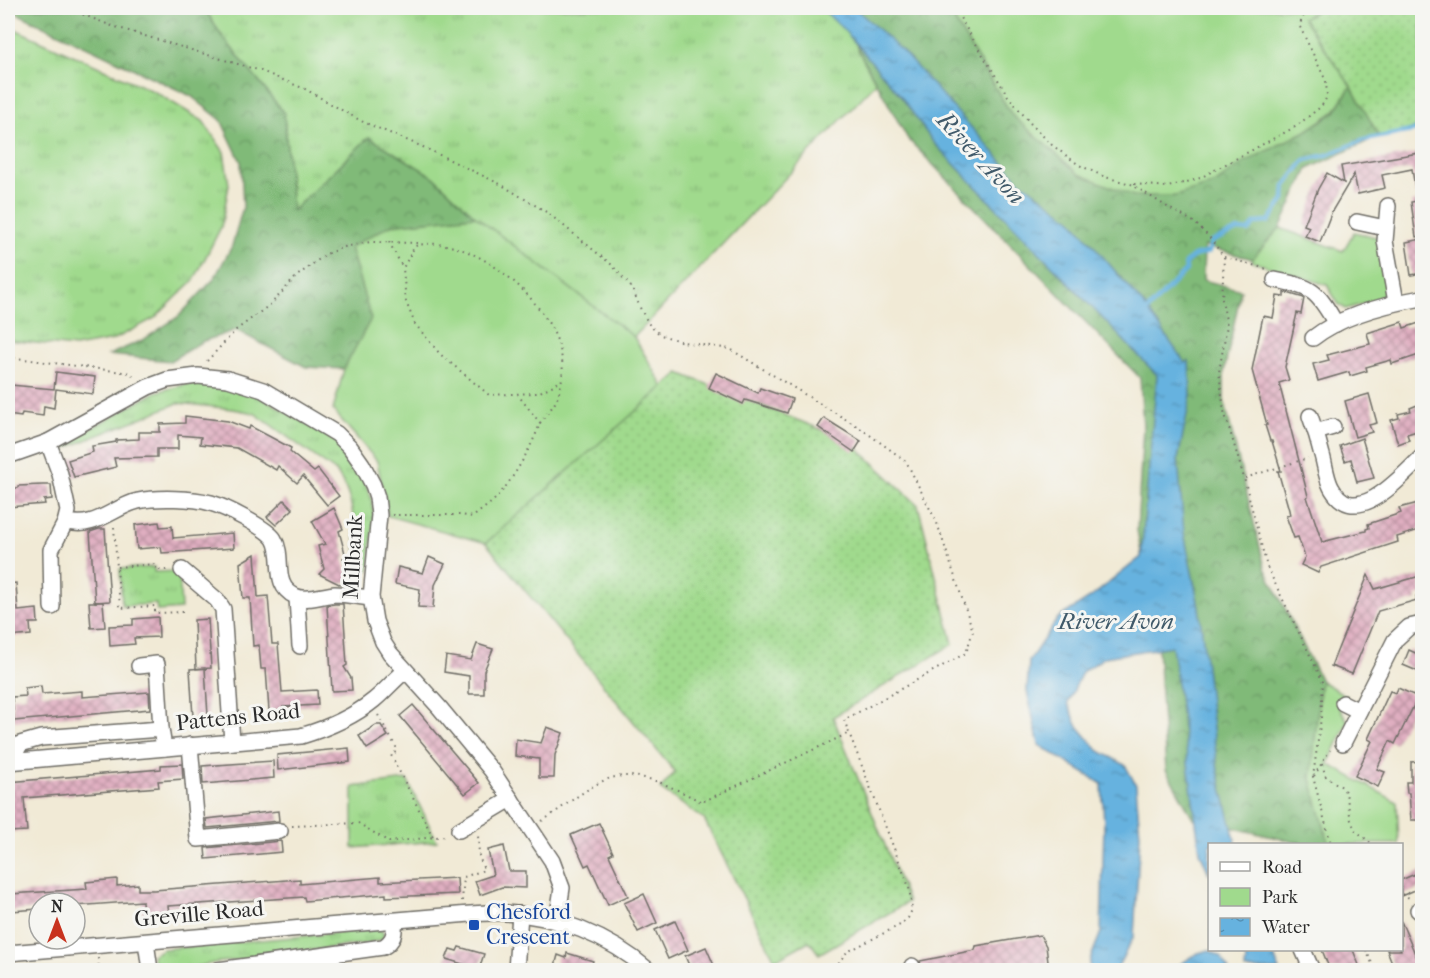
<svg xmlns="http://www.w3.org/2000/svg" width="1430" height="978" font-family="'IM FELL French Canon',serif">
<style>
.grass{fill:url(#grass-tufts);stroke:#66825c;stroke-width:1.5}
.forest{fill:url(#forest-crowns);stroke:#567252;stroke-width:1.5}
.park{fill:#a0da8d;stroke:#66825c;stroke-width:1.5}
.garden{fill:url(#garden-dots);stroke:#66825c;stroke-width:1.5}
.water{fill:url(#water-ripples);stroke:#486e85;stroke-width:1.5}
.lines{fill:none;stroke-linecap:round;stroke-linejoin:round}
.stream{stroke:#66b2df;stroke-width:4.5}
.building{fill:url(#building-cross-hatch)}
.minor-casing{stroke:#706e67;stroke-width:18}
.path{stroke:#706e67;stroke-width:2;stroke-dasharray:1.5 4.5;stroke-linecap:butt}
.minor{stroke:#fff;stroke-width:15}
.transit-dot{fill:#1a4fb4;stroke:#f6f6f2;stroke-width:2}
.labels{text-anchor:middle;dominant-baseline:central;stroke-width:6;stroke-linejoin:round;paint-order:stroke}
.street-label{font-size:22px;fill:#2b2b2b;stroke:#f6f6f2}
.transit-label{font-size:22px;fill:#164399;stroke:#f6f6f2;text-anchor:start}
.water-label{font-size:24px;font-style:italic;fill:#405a6a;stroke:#f6f6f2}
</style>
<defs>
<pattern id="grass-tufts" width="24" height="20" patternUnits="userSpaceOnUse" patternTransform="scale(1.5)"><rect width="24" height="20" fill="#a0da8d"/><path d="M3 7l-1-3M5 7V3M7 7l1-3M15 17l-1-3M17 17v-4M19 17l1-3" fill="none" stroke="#8abb7a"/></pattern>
<pattern id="forest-crowns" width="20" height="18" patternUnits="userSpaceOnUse" patternTransform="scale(1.5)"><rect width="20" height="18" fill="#80ba78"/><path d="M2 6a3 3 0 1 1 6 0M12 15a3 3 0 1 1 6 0" fill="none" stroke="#699763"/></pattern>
<pattern id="garden-dots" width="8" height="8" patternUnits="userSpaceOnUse" patternTransform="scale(1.5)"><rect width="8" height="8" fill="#a0da8d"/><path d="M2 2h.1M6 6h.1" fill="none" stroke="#8abb7a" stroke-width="1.8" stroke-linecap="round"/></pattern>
<pattern id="water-ripples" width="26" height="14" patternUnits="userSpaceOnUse" patternTransform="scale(1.5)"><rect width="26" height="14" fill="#66b2df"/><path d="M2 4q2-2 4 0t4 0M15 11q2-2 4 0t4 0" fill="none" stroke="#5491b5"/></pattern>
<pattern id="building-cross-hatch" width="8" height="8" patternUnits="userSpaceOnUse" patternTransform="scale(1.5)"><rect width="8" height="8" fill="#e0afc1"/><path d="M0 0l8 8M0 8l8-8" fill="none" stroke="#b68f9d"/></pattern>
</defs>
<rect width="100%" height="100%" fill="#f6f6f2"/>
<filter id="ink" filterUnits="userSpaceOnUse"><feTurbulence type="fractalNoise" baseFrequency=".0167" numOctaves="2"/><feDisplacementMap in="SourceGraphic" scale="12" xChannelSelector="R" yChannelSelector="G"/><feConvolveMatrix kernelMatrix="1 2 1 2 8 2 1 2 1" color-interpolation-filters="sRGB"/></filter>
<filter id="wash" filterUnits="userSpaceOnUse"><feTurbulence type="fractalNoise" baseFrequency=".008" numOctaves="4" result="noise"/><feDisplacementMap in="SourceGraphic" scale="24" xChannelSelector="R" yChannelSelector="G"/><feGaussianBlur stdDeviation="1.35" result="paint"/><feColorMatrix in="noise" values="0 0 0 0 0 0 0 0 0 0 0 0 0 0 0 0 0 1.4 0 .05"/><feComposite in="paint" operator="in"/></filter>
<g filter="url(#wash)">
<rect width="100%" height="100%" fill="#f1ead6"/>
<g class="grass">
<polygon points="204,8 839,8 853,23 857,48 876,83 634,337 475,216 434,177 292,211 284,113 221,35"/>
<polygon points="8,26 155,92 203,121 224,152 229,185 221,227 194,280 155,318 113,340 75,347 8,340"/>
<path d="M188 384H220L251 391 337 442 362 473 371 497 374 516 369 570 357 571C356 541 356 494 335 471L254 413 233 409 178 403 64 449 68 441 156 392Z"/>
<polygon points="154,567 154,572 179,571 181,609 157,611 156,604 122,606 120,569"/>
<polygon points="407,780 437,841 353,848 353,787"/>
<polygon points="380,929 384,934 383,939 369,943 214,963 182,970 158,970 156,969 152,955 163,949"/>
</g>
<g class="forest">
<polygon points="8,8 204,8 221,35 284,113 292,211 369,137 434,177 475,216 391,225 350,247 371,319 344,369 306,367 236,330 201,342 170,361 109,355 143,340 179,316 214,279 232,246 243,207 241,162 221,120 191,96 8,9"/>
<polygon points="839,8 947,8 1012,115 1245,162 1304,132 1335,112 1351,86 1379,136 1308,169 1280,228 1252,259 1204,246 1203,280 1241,290 1224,372 1224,400 1265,568 1321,681 1311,779 1329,844 1302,844 1193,818 1166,770 1158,649 1137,530 1143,427 1140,378 908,139 857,48 853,23"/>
</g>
<g class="park">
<polygon points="947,8 1321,8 1303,18 1351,86 1335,111 1304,132 1245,162 1214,184 1175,196 1134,196 1079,174 1012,115"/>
<polygon points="475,216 634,337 664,387 486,543 388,516 377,461 333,410 344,369 371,319 350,247 391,225"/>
<polygon points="1280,228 1343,251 1354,232 1376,237 1381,244 1386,291 1380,299 1346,309 1339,305 1327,285 1253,262 1252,259"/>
<polygon points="1321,681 1347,696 1340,709 1348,721 1328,764 1397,802 1399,844 1329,844 1311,779"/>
</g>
<g class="garden">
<polygon points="1321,8 1422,8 1422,126 1401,132 1379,136 1351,86 1303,18"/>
<polygon points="679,373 850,441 918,505 953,644 833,717 908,902 819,954 809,941 775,960 704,819 660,789 675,772 486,543"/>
</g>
<g class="water">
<polygon points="821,8 855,8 902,51 1019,180 1072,220 1148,310 1185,363 1189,361 1191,395 1178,459 1184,533 1199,606 1218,771 1236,844 1210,844 1209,874 1200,852 1172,646 1105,657 1082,672 1068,703 1077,725 1098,750 1125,765 1136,785 1140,835 1134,936 1116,970 1089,970 1090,960 1101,932 1104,825 1102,784 1039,745 1027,691 1029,661 1058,618 1090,598 1141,557 1157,375 933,142 900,95 844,30"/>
<polygon points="1209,950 1220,956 1229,970 1171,970 1198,953"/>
<polygon points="1241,950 1272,950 1279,970 1245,970 1246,959"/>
</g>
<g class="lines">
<polyline class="stream" points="1146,312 1186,270 1185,263 1194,256 1209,252 1211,242 1238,230 1249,231 1255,223 1268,222 1284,200 1285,186 1305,160 1327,155 1364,140 1422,129"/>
</g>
<g id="blocks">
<g class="building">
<polygon points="1419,153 1419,155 1422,154 1422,193 1416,194 1412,169 1382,175 1385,188 1358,194 1354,174 1332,211 1320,242 1305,236 1309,227 1304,225 1318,189 1327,173 1344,183 1341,166"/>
<polygon points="1422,200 1422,236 1416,237 1411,202"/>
<polygon points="1422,239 1422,273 1411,275 1406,242"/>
<polygon points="1284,292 1304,298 1301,314 1297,313 1285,367 1289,380 1279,383 1308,496 1307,497 1322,542 1366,531 1366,529 1369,528 1368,524 1401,513 1399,508 1422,502 1422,529 1397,537 1398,542 1321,567 1318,573 1301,565 1305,557 1298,537 1294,538 1286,516 1290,515 1289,510 1278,471 1281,471 1272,441 1270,441 1265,425 1267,425 1252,370 1263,316 1273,318 1277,296 1284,297"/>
<polygon points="1402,322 1404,328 1422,322 1422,354 1392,364 1391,360 1366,367 1367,371 1350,376 1349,372 1318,381 1313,364 1329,360 1327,355 1370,344 1367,333"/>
<polygon points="56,372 95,377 93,394 56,389 54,408 44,406 43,416 22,413 21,417 8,415 8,393 9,394 11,385 54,389"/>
<polygon points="716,373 758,393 760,388 792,399 787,413 745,400 743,404 709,388"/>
<polygon points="1369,394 1377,423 1369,425 1372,432 1355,437 1345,401"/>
<polygon points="1422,403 1422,440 1420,440 1417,431 1407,434 1409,440 1398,444 1391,420 1399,418 1398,414 1411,411 1410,408"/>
<polygon points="185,416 228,421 249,429 250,426 291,448 290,452 314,472 318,469 339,496 327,505 303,476 297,483 278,466 276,470 237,448 200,444 201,437 178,435 178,449 157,449 157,457 114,458 116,467 74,477 68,460 93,452 92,446 116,442 116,440 139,439 139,432 160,432 160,424 185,423"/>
<polygon points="824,418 861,441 854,452 818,427"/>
<polygon points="1362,438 1374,478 1357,482 1351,459 1345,461 1340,446"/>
<polygon points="43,485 51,485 52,499 44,500 45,504 8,507 8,491 14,491 14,488 18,488 18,486"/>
<polygon points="284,500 293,509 276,525 267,517"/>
<polygon points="334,508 343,529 339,531 346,557 343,558 350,581 339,584 319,574 324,569 318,546 325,544 312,521"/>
<polygon points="159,522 160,527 172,526 173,538 233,533 234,548 162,553 161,547 137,549 135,525"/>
<polygon points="99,529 105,529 110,601 95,602 90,532"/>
<polygon points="255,554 258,597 268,596 272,644 278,644 282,692 317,690 318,705 283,707 284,710 269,711 266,669 261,669 259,645 253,646 250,598 243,598 240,563"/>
<polygon points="429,557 445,564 435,585 433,608 418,607 420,589 395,584 398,567 423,573"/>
<polygon points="1368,575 1375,589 1420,576 1422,594 1416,596 1417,600 1378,611 1352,674 1331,666"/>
<polygon points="16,583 18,611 37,609 38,623 30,623 31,635 8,637 8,584"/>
<polygon points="89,602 103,602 105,627 91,628"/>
<polygon points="335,604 343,604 347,665 344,667 351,678 352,690 332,691 327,605"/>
<polygon points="158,617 159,637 134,638 135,644 110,646 109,626 133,625 133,619"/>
<polygon points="208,619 211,668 196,669 194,620"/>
<polygon points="477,644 493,649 484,671 484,694 469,694 469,676 444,672 446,656 471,660"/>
<polygon points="1409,650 1422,656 1422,673 1403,665"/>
<polygon points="205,668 208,716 193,717 190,669"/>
<polygon points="41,686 42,694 82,691 82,697 149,692 150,709 14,721 12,697 26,696 25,688"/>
<polygon points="1398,688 1418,697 1395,744 1390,741 1377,769 1385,772 1378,787 1355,776 1372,741 1368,739 1390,691 1396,693"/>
<polygon points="413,705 479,783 465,794 400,716"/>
<polygon points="376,725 381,725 388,736 367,749 359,736"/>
<polygon points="547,727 563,733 555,755 554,778 539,778 539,759 515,756 516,739 541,743"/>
<polygon points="349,748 350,762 278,770 277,755"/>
<polygon points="273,761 274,778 203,784 202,766"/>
<polygon points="1422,761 1422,820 1411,820 1409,793 1407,793 1406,782 1411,782 1411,762"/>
<polygon points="182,764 183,779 158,781 159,787 24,798 27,831 8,832 8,782 161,769 161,765"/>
<polygon points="278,811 279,821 207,828 206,819"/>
<polygon points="599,823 613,853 609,855 628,896 608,905 589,864 585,866 571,835"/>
<polygon points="281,841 282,852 206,859 205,848"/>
<polygon points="504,846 509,871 526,871 526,888 502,887 480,895 475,881 493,875 488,850"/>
<polygon points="1422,871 1422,887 1401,896 1401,880"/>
<polygon points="380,877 380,882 457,878 458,894 386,897 386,894 305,901 304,897 168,906 169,913 143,915 142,901 75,906 75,903 39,903 39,909 11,911 10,903 10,894 87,889 86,882 117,879 117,886 138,884 138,890 154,890 300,879 300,884"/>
<polygon points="644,894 657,923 638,932 624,903"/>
<polygon points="675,921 688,950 668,959 655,930"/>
<polygon points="1401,921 1419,963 1413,966 1415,970 1395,970 1387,950 1401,950"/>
<polygon points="1040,935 1046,946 1049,970 922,970 920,961 975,950 976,946"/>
<polygon points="459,947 484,954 479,969 446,959 450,949 457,951"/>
<polygon points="706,947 716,970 691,970 685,956"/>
<polygon points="1322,950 1353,950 1361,970 1330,970"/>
<polygon points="567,953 593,961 590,970 570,970 555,966 558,955 566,958"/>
</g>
</g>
</g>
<g filter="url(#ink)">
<use href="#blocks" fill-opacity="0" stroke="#706e67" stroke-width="1.5"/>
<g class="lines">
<defs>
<g id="minor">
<polyline points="1388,206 1385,241 1396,302"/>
<polyline points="1357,222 1385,228"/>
<path d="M1275 280C1312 287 1317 290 1336 324"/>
<path d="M1313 338C1341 316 1387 304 1422 298"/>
<path d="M1310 416C1315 429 1319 442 1322 455 1325 465 1326 477 1331 487 1355 532 1401 476 1422 457"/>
<polyline points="1316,432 1333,427"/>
<polyline points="48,442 60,474 68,511 65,523 51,550 52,607"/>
<polyline points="8,456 48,442 148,387 167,380 198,376 228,379 263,390 337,434 350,447 362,464 373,485 377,497 379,515 371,597 375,621 383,642 390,653 439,707 492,771 552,861 562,888 557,921"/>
<path d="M66 521C93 531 113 507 138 501 157 497 193 498 211 503 225 507 267 528 274 539 285 557 271 585 295 596 306 602 322 595 335 594 347 594 359 597 371 598"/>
<polyline points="182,570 217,600 223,609 232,742"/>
<polyline points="297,598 300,646"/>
<polyline points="139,666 157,664 161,729"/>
<polyline points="1343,703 1359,711"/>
<polyline points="1343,743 1395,640 1409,627 1422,624"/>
<polyline points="190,745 198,839 280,831"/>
<polyline points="12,761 20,744 41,738 161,729 164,748"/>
<path d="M8 762 301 736C328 728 352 718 374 700 385 691 394 680 405 671"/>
<polyline points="459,830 511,799"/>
<polyline points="1418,910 1422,913"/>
<polyline points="146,942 150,970"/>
<polyline points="1303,950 1312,970"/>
<path d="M8 953 444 916C464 915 485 912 505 913 556 915 609 936 648 970"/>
<polyline points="912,966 912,970"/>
<path d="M218 970 383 947C394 941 395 933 394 921"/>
<polyline points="516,970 520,914"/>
</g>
</defs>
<use href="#minor" class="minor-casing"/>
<g class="path">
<polyline points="66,8 112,26 261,71 305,89 361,121 423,147 500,184 548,213 612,265 632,288 641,310 650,326 661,335 683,342 730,349 860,428 906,461 937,523 973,631 966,653 844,720 909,887 912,910 908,918 900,925 847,952 839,962 841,970"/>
<polyline points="954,8 1008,96 1031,124 1052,145 1079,165 1105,177 1131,184 1169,208 1194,222 1210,238 1224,257 1222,300 1227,325 1219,372 1224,411 1244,478 1267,567 1323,682 1321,718 1313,777 1331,844"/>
<path d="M1134 184 1168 187 1198 179 1295 127 1318 109 1324 103 1327 96 1326 81 1300 27C1301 17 1305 13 1312 8"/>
<polyline points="389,242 403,268"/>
<polyline points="1224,257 1267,269"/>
<polyline points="8,357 130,373 134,377"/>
<polyline points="207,361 236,330 271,304 297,276 326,254 344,247 370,242 421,243"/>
<path d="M540 423C545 416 552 408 556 401 561 390 564 371 562 360 556 304 471 230 415 246L403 268 406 302 415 324 440 354 489 395 538 393 561 381"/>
<polyline points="1245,478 1308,458"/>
<path d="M392 515H461L473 517C481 510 491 504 498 496 512 481 534 443 540 423L518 395"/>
<polyline points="114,527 120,608 155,606 155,613 183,612"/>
<polyline points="117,567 156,564 156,570 168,570"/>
<polyline points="378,715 396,747 396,752 391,755 434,839"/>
<polyline points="1322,764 1326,777 1342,787 1346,793 1351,820 1355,830 1372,844"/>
<polyline points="1314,776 1330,750"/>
<path d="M542 821C563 808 583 790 605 780 638 767 673 788 702 802L849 733"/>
<polyline points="292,826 358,823 389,842 445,836"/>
<polyline points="1402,894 1409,898"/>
<polyline points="462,901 464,877 484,870 479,856 478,835"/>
<polyline points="1366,950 1375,970"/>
<polyline points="98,958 99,970"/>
</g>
<use href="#minor" class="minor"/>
</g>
</g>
<rect class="transit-dot" x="468" y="919" width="12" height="12" rx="3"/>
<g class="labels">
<g class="street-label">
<text transform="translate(353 557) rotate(-87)">Millbank</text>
<text transform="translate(238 717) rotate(-6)">Pattens Road</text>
<text transform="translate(199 914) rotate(-5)">Greville Road</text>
</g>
<g class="transit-label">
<text x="486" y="912">Chesford<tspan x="486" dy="25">Crescent</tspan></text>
</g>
<g class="water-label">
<text transform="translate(981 158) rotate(47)">River Avon</text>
<text x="1116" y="621">River Avon</text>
</g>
</g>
<rect width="1430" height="978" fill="none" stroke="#f6f6f2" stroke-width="30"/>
<rect x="1208" y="843" width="195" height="108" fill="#f6f6f2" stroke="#a5a5a2" stroke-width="1.5"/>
<rect x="1220" y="862" width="30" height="9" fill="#ffffff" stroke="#a5a5a2" stroke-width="1.5"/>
<text x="1262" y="873" font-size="18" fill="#2b2b2b">Road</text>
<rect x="1220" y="888" width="30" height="18" fill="#a0da8d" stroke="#a5a5a2" stroke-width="1.5"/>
<text x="1262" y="903" font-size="18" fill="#2b2b2b">Park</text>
<rect x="1220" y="918" width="30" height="18" fill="url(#water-ripples)" stroke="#a5a5a2" stroke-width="1.5"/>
<text x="1262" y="933" font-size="18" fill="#2b2b2b">Water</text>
<g transform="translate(57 921)"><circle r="28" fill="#f6f6f2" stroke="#a5a5a2" stroke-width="1.5"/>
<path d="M0-4.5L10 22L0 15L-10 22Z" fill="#c8321e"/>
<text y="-9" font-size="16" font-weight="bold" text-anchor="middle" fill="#2b2b2b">N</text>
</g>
</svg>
